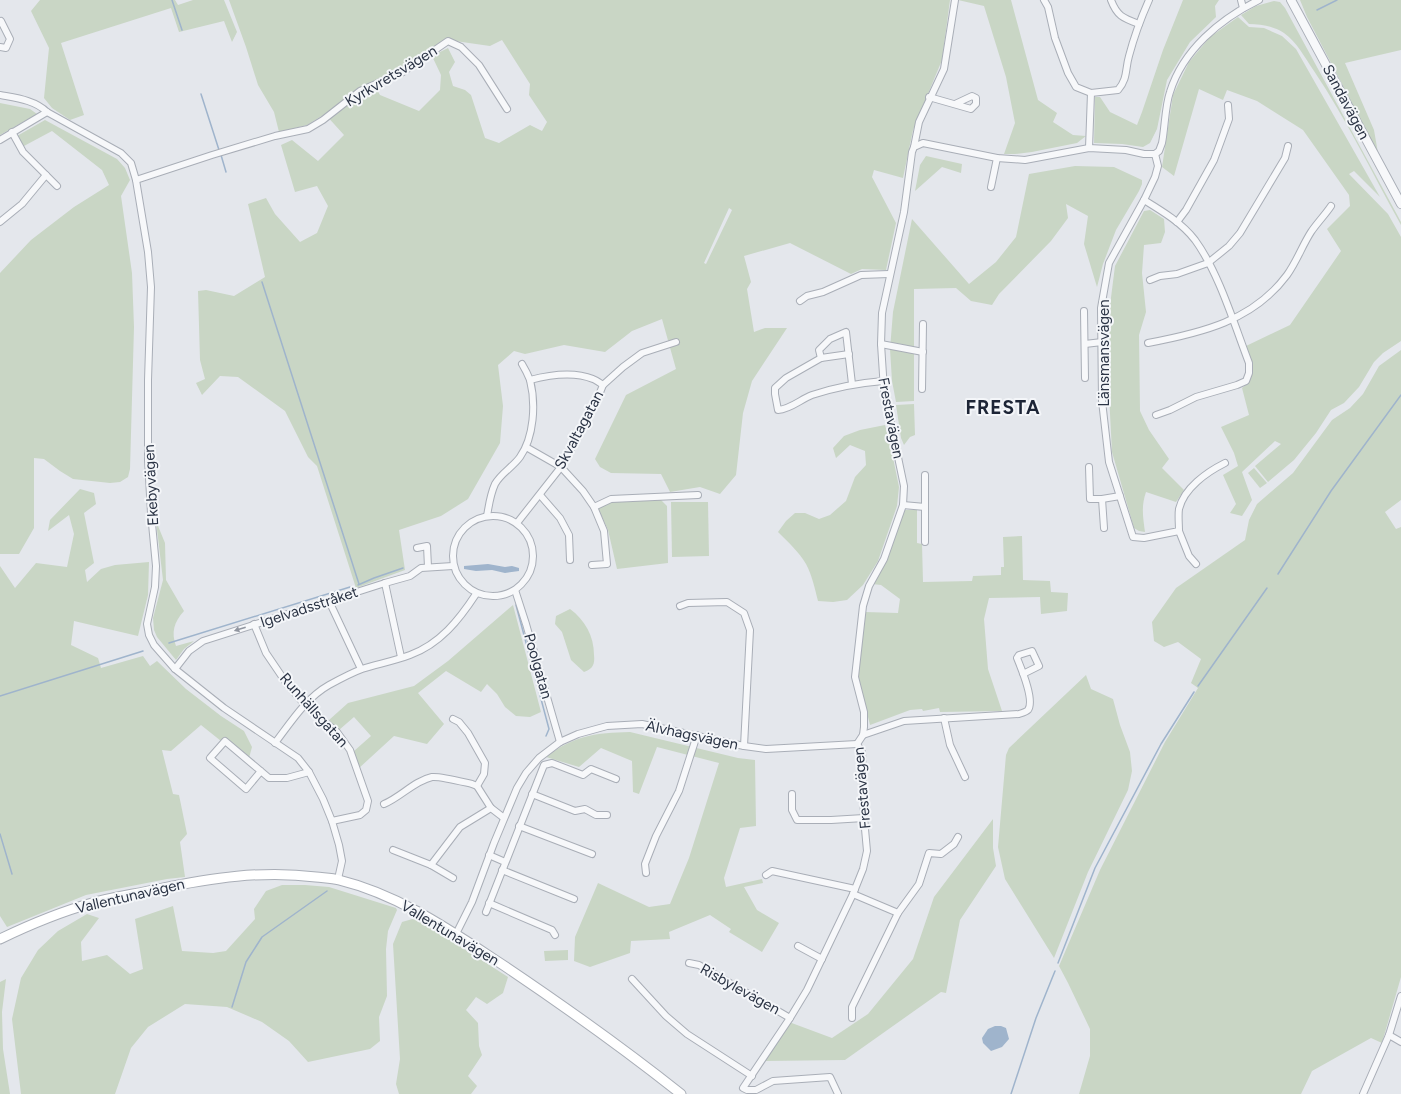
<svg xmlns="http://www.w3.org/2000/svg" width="1401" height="1094" font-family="Figtree,sans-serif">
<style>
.green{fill:#c9d6c5;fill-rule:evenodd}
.water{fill:#9fb4cc}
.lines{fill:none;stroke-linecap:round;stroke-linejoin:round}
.stream{stroke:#9fb4cc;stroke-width:1.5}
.minor-casing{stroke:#a9aeb7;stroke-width:8}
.tertiary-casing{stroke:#a9aeb7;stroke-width:10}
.secondary-casing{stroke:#a9aeb7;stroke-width:11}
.minor{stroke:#f7f8fa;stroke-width:6}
.tertiary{stroke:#f7f8fa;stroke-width:8}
.secondary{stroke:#fff;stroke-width:9}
.oneway{fill:#9196a0}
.labels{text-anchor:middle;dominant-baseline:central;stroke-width:4;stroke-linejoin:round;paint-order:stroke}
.street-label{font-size:15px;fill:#2b3445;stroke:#f4f6f9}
.district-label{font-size:19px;font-weight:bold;letter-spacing:1px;fill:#1d2536;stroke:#f4f6f9}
</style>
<rect width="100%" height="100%" fill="#e4e7ec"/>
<g class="green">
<polygon points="40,0 175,0 178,5 193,0 224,0 237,32 232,42 224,21 179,32 171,8 61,43 84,115 70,120 52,108 44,98 49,48 31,11"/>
<path d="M229 0H950L942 60 913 130 903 178 874 170 872 177 896 223 886 270 862 269 851 274 790 243 744 256 751 282 747 289 754 332 765 328H787L752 381 743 413 736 475 720 494 700 487 670 492 661 474 611 473 600 467 595 459 626 395 676 369 662 319 632 331 605 352 564 345 525 354 514 351 498 365 503 406 500 443 468 499 441 516 399 530 405 570 356 588 317 466 308 457 285 411 238 377 220 376 202 395 196 383 205 379 200 360 198 291 206 290 234 296 265 277 248 204 266 198 275 214 300 242 317 233 328 206 317 186 295 192 281 145 292 140 318 161 344 135 325 114 307 125 279 132 274 112 258 85 246 47ZM448 40 490 46 502 40 530 84 529 95 547 122 542 131 530 125 499 143 485 138 471 95 465 90 453 86 449 72 455 62 448 48 432 56 441 75 440 90 419 111 380 95 373 83 402 70ZM729 208 732 210 706 264 704 263Z"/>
<polygon points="958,0 1011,0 1038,100 1057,113 1053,122 1073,135 1086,136 1077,143 1032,152 1015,154 1004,154 1015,123 1006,77 984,6"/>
<polygon points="1183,0 1219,0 1215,6 1216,17 1190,42 1167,80 1157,129 1150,143 1143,147 1122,144 1094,143 1095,97 1100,97 1110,112 1137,125 1142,112 1163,50"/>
<polygon points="1300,0 1401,0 1401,50 1345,63 1374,130 1378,153 1307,17"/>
<path d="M1274 1 1280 2 1285 8 1401 222V225C1372 173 1347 120 1314 71 1305 58 1297 42 1284 33 1274 26 1260 24 1249 24L1241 15 1256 6Z"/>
<path d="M1238 17 1249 27 1264 28 1282 36 1296 49 1380 197 1354 171 1349 174 1388 214 1401 237V341L1383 353 1374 362 1359 387 1344 403 1331 410 1316 433 1294 460 1268 482 1255 466 1281 444 1275 441 1242 472 1252 500 1242 516 1230 513 1236 504 1223 475 1238 466 1234 453 1221 427 1249 415 1242 388C1258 377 1251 361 1246 346L1290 325 1341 251 1327 229 1350 206 1349 195 1303 130 1257 101 1227 90 1223 100 1199 89 1174 176 1162 167 1173 95 1189 62 1210 37Z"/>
<polygon points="0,103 30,109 37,114 0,135"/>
<polygon points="45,120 117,159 125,168 130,180 121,196 132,273 134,327 130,469 128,477 120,482 110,483 73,479 60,471 44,459 34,458 34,528 19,554 0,554 0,273 31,240 74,207 109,185 102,170 52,131 24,146 20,143 17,136"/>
<polygon points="926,156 962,164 961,173 942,167 915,191 920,165"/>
<polygon points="1075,166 1114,167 1142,180 1142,184 1139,191 1116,230 1103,264 1097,287 1084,244 1088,216 1066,204 1068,218 1051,241 999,294 992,305 971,301 956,288 914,289 914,401 896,402 892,381 890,349 893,312 912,219 969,284 996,262 1016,237 1029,174"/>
<path d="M1150 210 1164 219 1165 232 1161 243 1144 245 1142 273 1146 312 1139 335 1140 411 1149 430 1169 459 1162 468 1184 490 1176 502 1146 492C1141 506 1143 517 1145 532L1139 531 1134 528 1112 452 1106 337 1115 266 1144 211Z"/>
<polygon points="1401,350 1401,500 1385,512 1396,529 1401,527 1401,977 1382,1043 1371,1038 1312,1071 1301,1094 1079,1094 1090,1056 1090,1029 1068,983 1059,966 1100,870 1165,742 1198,688 1191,683 1201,659 1178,642 1164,647 1154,641 1152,622 1176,588 1245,540 1249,520 1257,504 1293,473 1332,420 1350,408 1363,394 1379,366"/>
<polygon points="914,404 915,435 910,437 904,445 901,438 896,405"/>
<path d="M885 425 890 443 899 487 897 506 878 561 863 585 847 600 833 602 818 601C815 589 812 575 806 564 799 552 788 542 778 532L786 521 795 513H805L819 519 830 515 846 501 855 477 866 465 865 451 850 445 836 458 833 448 844 436 860 430Z"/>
<polygon points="1254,468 1267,483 1260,488 1248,473"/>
<polygon points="80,489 94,493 96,504 84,513 94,563 85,570 87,582 101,569 115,565 149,562 148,595 138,636 74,621 71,645 98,658 101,668 143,656 150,666 157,661 186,689 221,716 244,731 252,747 249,758 225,738 221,741 201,725 171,751 162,750 173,794 179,795 187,834 180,842 185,877 167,879 86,895 7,927 0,916 0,566 15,588 36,563 67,567 74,534 69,515 48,531 50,520"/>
<polygon points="660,499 667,506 668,563 617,569 608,530 598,508 611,502"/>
<polygon points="671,502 708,502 709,556 672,557"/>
<polygon points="904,510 917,510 917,543 922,544 923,582 972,581 973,576 1001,575 1001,567 1004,567 1003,537 1022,536 1023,580 1050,581 1051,592 1068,593 1067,611 1041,614 1040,597 989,598 984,619 988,669 1002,711 940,712 939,708 923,711 922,709 910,710 870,725 858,676 865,612 898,613 900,599 881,585 872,584"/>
<path d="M156 521 165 543 166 580 184 611C174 622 171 632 176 646L194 641 184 649 176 660 157 637 154 630 153 618 163 580Z"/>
<polygon points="513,605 541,712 530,717 516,716 505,707 497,694 487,684 481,692 446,671 418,693 444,724 427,744 394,736 358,769 354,751 371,736 354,717 339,730 329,720 348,703 414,686 448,661"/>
<path d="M570 609C585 620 594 636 594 655 595 664 593 669 584 672L571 660 562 632 555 624 556 616Z"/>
<polygon points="1086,675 1091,689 1113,699 1120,725 1130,752 1132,771 1128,790 1088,872 1054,958 1005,879 998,847 1006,755 1009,748"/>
<path d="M630 732 738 758 755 760 756 826 740 828 724 878 726 887 762 879 763 883 744 887 757 910 779 923 762 952 729 932 731 929 710 915 669 932 670 939 631 941 630 953 590 967 574 961 575 937 598 883 649 907 670 904 689 858 719 763 657 747 639 794 633 792 632 761 601 748 579 767 546 757C575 735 595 733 630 732Z"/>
<polygon points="993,819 993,848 996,866 960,920 946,993 941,992 845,1060 765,1061 789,1022 832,1038 868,1014 913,959 934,897"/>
<polygon points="282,885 305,885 329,887 396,908 397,910 388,931 386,949 387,996 379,1017 380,1041 370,1049 308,1062 289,1041 262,1022 227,1007 185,1004 148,1027 131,1048 115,1094 21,1094 12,1019 21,978 38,950 58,931 87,914 99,918 81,942 82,961 107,955 130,974 143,969 135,919 173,906 182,951 213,953 226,951 255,919 254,909 266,891"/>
<polygon points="416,918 508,977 503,993 487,1004 476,997 466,1010 478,1023 479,1046 482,1055 468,1076 477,1086 471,1094 399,1094 396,1084 400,1059 393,944 402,922"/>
<polygon points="568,950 568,960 545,961 544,951"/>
<polygon points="6,979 2,1012 3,1049 10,1094 0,1094 0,982"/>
</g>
<g class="water">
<polygon points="488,564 505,567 512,566 519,568 519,571 505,573 492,570 476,571 464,569 464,566"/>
<polygon points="995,1026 1001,1026 1006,1028 1009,1039 1002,1047 991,1051 983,1043 982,1038 988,1029"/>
</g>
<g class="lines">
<g class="stream">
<polyline points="172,0 182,30"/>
<polyline points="1317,10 1337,0"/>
<polyline points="201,94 219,150"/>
<polyline points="221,155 226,172"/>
<polyline points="262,282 359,584"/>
<polyline points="1278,574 1331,491 1401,395"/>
<polyline points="358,585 374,578 403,568"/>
<polyline points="516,605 549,729 546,736"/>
<polyline points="169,643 350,587"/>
<polyline points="1198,686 1267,588"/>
<polyline points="0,696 143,651"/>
<polyline points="0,834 12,874"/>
<polyline points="1058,963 1095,868 1161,744 1194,692"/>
<polyline points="232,1007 246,962 262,937 327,891"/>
<polyline points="1011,1094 1036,1018 1055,971"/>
</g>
<defs>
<g id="minor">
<path d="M1044 0 1048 7 1055 38 1068 73 1076 87 1091 93 1118 90C1128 78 1125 70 1129 56 1134 37 1141 18 1149 0"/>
<path d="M1111 0C1117 16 1123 18 1139 24"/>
<polyline points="1241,0 1243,8"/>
<polyline points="0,22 1,21 10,39 6,48 0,47"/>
<path d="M0 95C16 98 35 100 47 112L121 153 131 163 136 180 148 252 151 287 148 380V460L151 513 156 566 155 587 147 624 149 635 154 645 175 669 224 708 298 758 309 772 323 799 332 821 339 845 342 861 338 879"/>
<polyline points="929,97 971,109 976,104 976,98 972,96 955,104"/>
<polyline points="12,132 23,152 57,186"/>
<polyline points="0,140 47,112"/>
<polyline points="914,147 919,122 944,69 955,0"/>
<polyline points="1089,148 1091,93"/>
<path d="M1155 154 1158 166 1155 177 1144 200 1109 263 1101 308 1102 401 1109 462 1133 537 1144 538 1179 531C1179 524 1178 515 1179 509 1184 488 1207 472 1225 463"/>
<polyline points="136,180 212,155 275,136 308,129 323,120 360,91 403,72 448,41 461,47 479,65 507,109"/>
<polyline points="991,187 997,158"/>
<path d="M1144 200C1162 211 1182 223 1195 240 1219 273 1234 324 1249 363V373L1246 381 1237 385 1196 397 1170 410 1156 415"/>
<polyline points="0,222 22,204 46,175"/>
<polyline points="1177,222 1186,210 1214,160 1229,119 1228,105"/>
<polyline points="1150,280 1160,276 1177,274 1208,263 1229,246 1240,233 1285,158 1288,146"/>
<polyline points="800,301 807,296 823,292 861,275 889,274"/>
<polyline points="1084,311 1085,378"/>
<path d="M1148 343C1201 333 1253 321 1287 275 1297 261 1302 246 1311 232 1317 223 1325 215 1331 206"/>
<polyline points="881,344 923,352"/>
<polyline points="1085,344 1102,342"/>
<path d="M849 354 821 358 786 378 775 388V394L778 410C791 409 801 399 812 395 836 387 859 383 883 381"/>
<polyline points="821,358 819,350 830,339 846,332 852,384"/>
<path d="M530 380C549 375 573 371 593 379 596 380 600 383 603 385"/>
<polyline points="922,389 923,324"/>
<polyline points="526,447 561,467 583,491 594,507 604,531 607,564 592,565"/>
<polyline points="1089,467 1090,499 1102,499 1104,528"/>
<polyline points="540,495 560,518 569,535 570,560"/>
<polyline points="1102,499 1120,496"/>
<polyline points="903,505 925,507"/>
<polyline points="594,507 611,499 698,495"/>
<path d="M487 516C489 505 490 495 495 484 501 473 513 467 520 457 534 437 536 404 530 380 528 375 525 369 522 364"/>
<circle cx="493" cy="556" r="40"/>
<polyline points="517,523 561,467 597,400 603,385 623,367 642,353 676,342"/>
<polyline points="1179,531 1189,556 1196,564"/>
<polyline points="925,542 925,475"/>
<polyline points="417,548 427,546 428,567"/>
<polyline points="385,583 401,657"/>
<polyline points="515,590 526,624 560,742"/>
<polyline points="329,601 361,669"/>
<polyline points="680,606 688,603 727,602 744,613 750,630 744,746"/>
<polyline points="254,624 266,653 287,684 305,705 337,732 350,750 368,801 366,810 360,815 332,821"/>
<polyline points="175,669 189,651 203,641 385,583 410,576 421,568 453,566"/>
<polyline points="944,718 950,745 965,777"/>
<polyline points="453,719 459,722 468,733 485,763 484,774 477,786"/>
<path d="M863 735 904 721 1019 714C1022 713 1026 712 1028 710 1035 700 1021 668 1017 658L1019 655 1032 651 1039 666 1023 674"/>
<path d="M275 743C291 722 306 698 329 685 340 679 351 673 362 669 378 664 394 661 410 655 440 644 459 620 476 594"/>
<path d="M857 744 863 735 864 727V712L855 677 863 606 869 586 884 559 903 505 904 486 884 390 881 344 882 313 904 212 912 152 914 147 923 143 997 158 1025 160 1089 148 1126 150 1144 154H1155L1159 151 1162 143C1165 128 1165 106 1170 92 1183 50 1220 19 1259 0"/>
<polyline points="261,771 246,789 210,758 225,741 269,778 287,778 309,772"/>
<polyline points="532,794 575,811 585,809 596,815 607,815"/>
<polyline points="792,794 792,810 797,820 831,820 864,818"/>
<path d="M384 804C401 797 414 781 432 777 440 776 463 782 472 784L477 786 491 808"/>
<polyline points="519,826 592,854"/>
<polyline points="393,850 431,865 453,878"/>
<polyline points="489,855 505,862"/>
<polyline points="431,865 460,827 491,808 504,818"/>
<polyline points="502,870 574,899"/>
<polyline points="646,873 645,864 656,836 679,791 697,735"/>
<polyline points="766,875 772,871 855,889"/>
<polyline points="853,894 898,913"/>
<polyline points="489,903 552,930 555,935"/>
<polyline points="486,912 544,765 552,763 583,775 591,769 616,779"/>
<polyline points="456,934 472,902 494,843 517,788 526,773 539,758 560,742 578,734 607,726 642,724 744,746 766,749 857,744"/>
<polyline points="798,946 822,959"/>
<polyline points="689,963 699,965 790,1018"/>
<polyline points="632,979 666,1016 687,1034 752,1076"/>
<polyline points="852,1018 852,1007 898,913 919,884 929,853 941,854 954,844 958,837"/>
<polyline points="1389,1035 1401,1042"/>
<polyline points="838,1094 830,1077 773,1081 756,1090 747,1090 743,1088 790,1018 807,990 853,894 863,869 867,851 864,818 862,752 857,744"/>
<polyline points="1363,1094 1389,1035 1401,996"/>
</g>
<polyline id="tertiary" points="1291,0 1401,204"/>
<path id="secondary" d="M0 939C29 925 60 912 92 903 113 897 136 894 158 889 211 878 263 870 316 877 324 878 332 878 339 880 400 895 451 931 503 965 564 1006 623 1048 681 1094"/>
</defs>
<use href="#minor" class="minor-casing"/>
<use href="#tertiary" class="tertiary-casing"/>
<use href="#secondary" class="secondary-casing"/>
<use href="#minor" class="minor"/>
<use href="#tertiary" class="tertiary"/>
<use href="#secondary" class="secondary"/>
</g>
<defs><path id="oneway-solid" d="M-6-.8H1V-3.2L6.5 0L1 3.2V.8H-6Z"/></defs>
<use class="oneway" href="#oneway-solid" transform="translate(240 629) rotate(162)"/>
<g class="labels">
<g class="street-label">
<text transform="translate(391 76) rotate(-31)">Kyrkvretsvägen</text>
<text transform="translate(1346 102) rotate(62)">Sandavägen</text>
<text transform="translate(1104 353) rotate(-90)">Länsmansvägen</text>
<text transform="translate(891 418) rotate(79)">Frestavägen</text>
<text transform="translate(579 430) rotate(-62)">Skvaltagatan</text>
<text transform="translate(151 485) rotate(-93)">Ekebyvägen</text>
<text transform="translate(309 607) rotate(-18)">Igelvadsstråket</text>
<text transform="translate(538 666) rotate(74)">Poolgatan</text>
<text transform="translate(314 710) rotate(48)">Runhällsgatan</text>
<text transform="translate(692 735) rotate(12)">Älvhagsvägen</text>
<text transform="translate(862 788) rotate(-95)">Frestavägen</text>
<text transform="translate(130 896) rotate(-13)">Vallentunavägen</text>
<text transform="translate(450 933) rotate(31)">Vallentunavägen</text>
<text transform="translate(740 989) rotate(29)">Risbylevägen</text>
</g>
<g class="district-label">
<text x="1003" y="407">FRESTA</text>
</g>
</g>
</svg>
